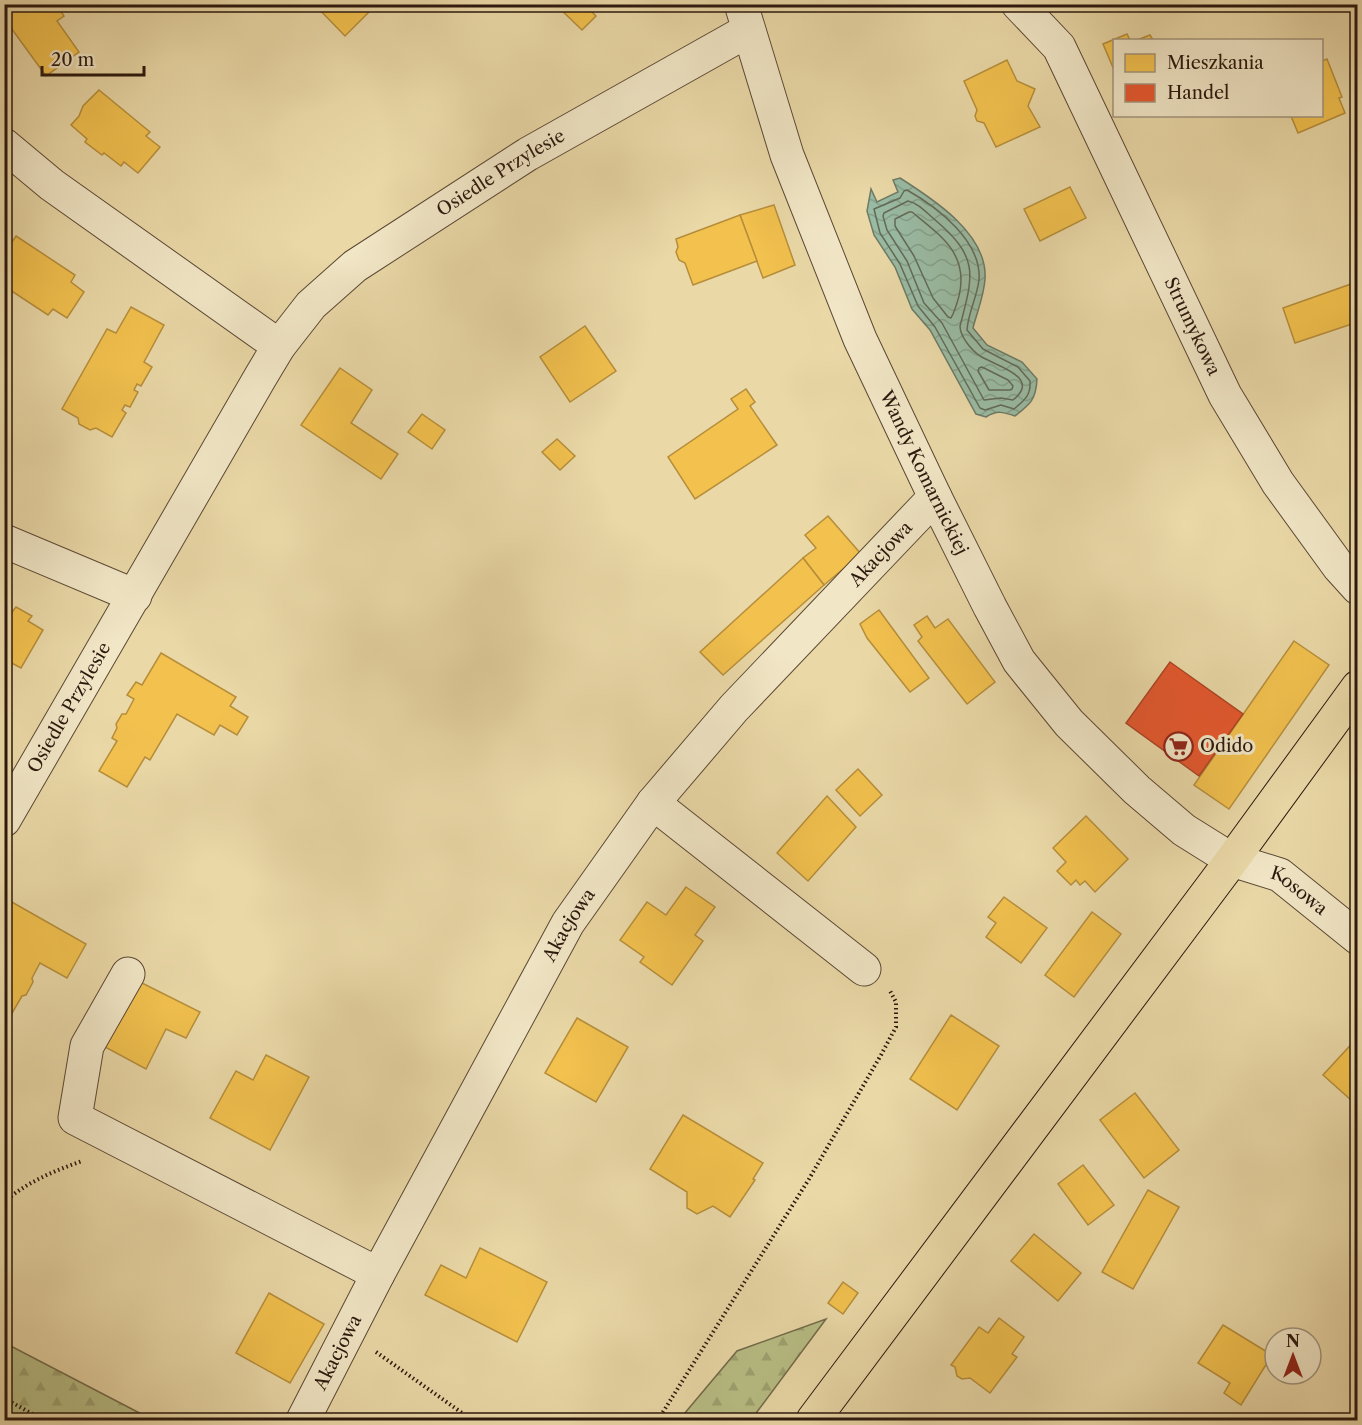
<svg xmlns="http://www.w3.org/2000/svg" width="1362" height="1425" font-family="'Libre Caslon Text',serif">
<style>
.forest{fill:url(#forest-firs);stroke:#726b4a;stroke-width:1.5}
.water{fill:url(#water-waves);stroke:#6d7a67;stroke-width:1.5}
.homes{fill:#f2c14e;stroke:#b68e3b;stroke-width:1.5}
.shops{fill:#e4572e;stroke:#ac4424;stroke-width:1.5}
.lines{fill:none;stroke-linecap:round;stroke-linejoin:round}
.shore{stroke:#626a58;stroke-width:1.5}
.minor-casing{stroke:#5b4834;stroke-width:35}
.major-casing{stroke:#2b180e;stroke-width:35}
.path{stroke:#2b180e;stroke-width:4;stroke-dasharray:1.5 3;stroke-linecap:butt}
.minor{stroke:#f1e6c6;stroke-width:33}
.major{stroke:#ead8a7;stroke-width:33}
.labels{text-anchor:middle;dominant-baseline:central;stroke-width:6;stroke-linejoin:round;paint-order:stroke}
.street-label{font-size:18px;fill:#2b180e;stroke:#f1e6c6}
.poi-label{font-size:18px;fill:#2b180e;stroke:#f1e6c6;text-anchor:start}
</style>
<defs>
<pattern id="forest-firs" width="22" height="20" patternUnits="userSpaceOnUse" patternTransform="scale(1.5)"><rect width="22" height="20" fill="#b8be85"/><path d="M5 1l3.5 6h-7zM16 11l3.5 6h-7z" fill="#9ea372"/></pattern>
<pattern id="water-waves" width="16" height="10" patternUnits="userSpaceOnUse" patternTransform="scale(1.5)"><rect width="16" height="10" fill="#99bba3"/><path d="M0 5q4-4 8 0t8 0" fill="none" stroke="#84a08b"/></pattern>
</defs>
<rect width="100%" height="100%" fill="#ead8a7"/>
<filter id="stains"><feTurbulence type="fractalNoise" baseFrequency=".00333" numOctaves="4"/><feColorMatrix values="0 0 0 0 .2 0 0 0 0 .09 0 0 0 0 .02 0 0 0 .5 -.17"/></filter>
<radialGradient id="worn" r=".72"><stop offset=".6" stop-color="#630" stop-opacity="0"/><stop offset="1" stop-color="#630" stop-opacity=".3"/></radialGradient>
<g class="forest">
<polygon points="826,1319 751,1420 679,1420 737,1351"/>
<polygon points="4,1343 5,1343 153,1420 5,1420"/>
</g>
<path class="water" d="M900 178C933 199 988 234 985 279 984 296 977 312 973 328L987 345 1022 362 1037 379C1036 400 1030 404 1015 416 1003 412 997 410 986 417L976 414 930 330 912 309 895 267 874 235 867 211 871 189 877 202 898 192 893 180Z"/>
<g class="homes">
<polygon points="6,4 56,4 64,16 57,21 79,52 46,76 6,21 8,19 4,15"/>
<polygon points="314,4 362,4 369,12 345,36"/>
<polygon points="555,4 597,4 591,11 596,16 582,30"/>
<polygon points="1127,34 1130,40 1114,40 1114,70 1103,44"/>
<polygon points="1150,35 1153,40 1137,40"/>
<polygon points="1327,59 1342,97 1339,98 1345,113 1298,133 1291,116 1322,116 1322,61"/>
<polygon points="1007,60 1017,81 1035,89 1028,106 1040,127 996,147 984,123 977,121 975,116 977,110 964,81"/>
<polygon points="99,90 150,132 146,136 160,147 138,173 124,162 121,166 104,153 102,155 85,142 87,139 71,125 79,116 83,106"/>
<polygon points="1070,187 1086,218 1040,241 1024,209"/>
<polygon points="774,205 795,265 763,278 740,215"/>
<polygon points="740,215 757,261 693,285 685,263 679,260 676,252 678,247 676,239"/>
<polygon points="16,236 75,275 71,282 84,292 67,318 53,309 48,315 4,286 4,254"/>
<polygon points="1358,282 1358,302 1351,284"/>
<polygon points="1351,284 1358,302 1358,322 1295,343 1283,308"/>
<polygon points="131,307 164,325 144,362 152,367 141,386 137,384 134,390 138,392 130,407 125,405 122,410 126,413 112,437 96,428 90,430 79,424 78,418 62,409 107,329 116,333"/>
<polygon points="585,326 616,371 570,402 540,357"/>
<polygon points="340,368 372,390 351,423 398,454 381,479 301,425"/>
<polygon points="746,389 755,402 750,406 777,445 695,499 668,457 738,409 731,399"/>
<polygon points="422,414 445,430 432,449 408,432"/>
<polygon points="557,439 575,456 560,470 542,452"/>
<polygon points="828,516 861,554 824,585 803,558 816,548 805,535"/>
<polygon points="803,558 824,585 723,675 700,652"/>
<polygon points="16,607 32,616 28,621 43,630 21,668 4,659 4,608 12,612"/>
<polygon points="879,610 929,678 910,692 867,638 860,624"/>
<polygon points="927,616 935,628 948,619 995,682 967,704 918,641 922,637 914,625"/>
<polygon points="1294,641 1329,665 1229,809 1194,785"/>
<polygon points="161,653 236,697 230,706 248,717 237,735 220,725 214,735 177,714 150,760 145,757 127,787 99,771 117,741 112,738 117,728 116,724 122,714 126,714 134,699 127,695 136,682 142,685"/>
<polygon points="858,769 882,795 860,816 836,790"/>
<polygon points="827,796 856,827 808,881 777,853"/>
<polygon points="1086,816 1128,859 1095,892 1085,881 1080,885 1076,880 1071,885 1057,871 1066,862 1053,848"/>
<polygon points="686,887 715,907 695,935 703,941 672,985 640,962 644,957 620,940 647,902 666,915"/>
<polygon points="1004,897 1047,928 1021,963 986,937 996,923 988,917"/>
<polygon points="10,901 86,944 67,978 40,963 32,978 33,982 26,995 22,996 4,1027 4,936 9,928 4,926 4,911"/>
<polygon points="1092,912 1121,934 1074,997 1045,975"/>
<polygon points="138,981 200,1012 186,1038 166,1029 146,1069 105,1047"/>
<polygon points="951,1015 999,1046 957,1110 910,1079"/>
<polygon points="577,1018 628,1047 596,1102 545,1073"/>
<polygon points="1358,1037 1358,1112 1352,1101 1323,1075"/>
<polygon points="266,1055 309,1077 270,1150 210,1118 236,1071 253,1080"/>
<polygon points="1135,1093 1179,1150 1144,1178 1100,1120"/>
<polygon points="683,1115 763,1163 753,1179 755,1180 730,1217 713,1206 697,1214 687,1208 687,1192 650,1169"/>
<polygon points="1083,1165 1114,1205 1088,1225 1058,1184"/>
<polygon points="1148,1190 1179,1207 1133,1289 1102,1272"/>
<polygon points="1034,1234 1081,1273 1058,1301 1011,1261"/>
<polygon points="480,1248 547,1282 517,1342 425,1295 441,1265 466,1278"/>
<polygon points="843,1282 858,1293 843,1314 828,1303"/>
<polygon points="269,1293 324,1324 290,1383 236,1353"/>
<polygon points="999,1318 1024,1337 1012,1354 1017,1357 990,1393 970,1378 962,1379 957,1376 955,1367 951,1365 979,1327 988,1333"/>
<polygon points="1223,1325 1272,1355 1241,1405 1224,1393 1230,1383 1198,1363"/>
</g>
<polygon class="shops" points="1170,662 1243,714 1199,776 1126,723"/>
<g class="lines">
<g class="shore">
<path d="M907 190C937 207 982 241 979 280 977 297 968 313 967 330L983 349 1018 367 1030 381C1031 395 1025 400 1014 409L1001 405 985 410 980 408 935 327 918 306 900 264 880 233 874 209 900 198 904 191Z"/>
<path d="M908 201C918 203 926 212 934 219 979 257 974 273 960 326 960 336 971 350 980 356 996 366 1042 377 1013 400L1001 398 984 400 942 323 924 303 907 261 887 230 883 216 884 213Z"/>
<path d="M909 212H912C941 236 969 254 959 296 957 303 955 311 951 318L948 317 933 298 914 256 895 226V219Z"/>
<polygon points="982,367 1008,380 1013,386 1012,389 1010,390 989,390 978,371 979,368"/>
</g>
<defs>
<g id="minor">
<path id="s1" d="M741 4 787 155 860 339 935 497 990 607 1019 661 1069 723 1137 790 1184 830 1232 860 1280 875 1358 938"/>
<path id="s2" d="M1018 4 1059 47 1225 395 1278 483 1339 567 1358 588"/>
<polyline points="4,145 52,185 279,346"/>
<polyline points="4,541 135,596"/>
<polyline points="653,803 864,969"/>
<path id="s3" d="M4 820 261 376 279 346 311 305 355 266 528 154 747 31"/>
<polyline points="128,974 87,1046 75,1118 378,1274"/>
<path id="s4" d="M303 1420 378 1274 568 923 653 803 734 708 935 497"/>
</g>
<polyline id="major" points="813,1420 1232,860 1358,687"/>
</defs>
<use href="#minor" class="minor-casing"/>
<use href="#major" class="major-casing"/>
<g class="path">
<path d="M4 1202C27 1182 54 1171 82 1161"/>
<polyline points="376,1352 472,1420"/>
<polyline points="4,1398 43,1420"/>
<polyline points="658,1420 809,1179 881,1055 896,1027 896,1002 889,989"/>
</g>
<use href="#minor" class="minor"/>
<use href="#major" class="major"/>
</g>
<defs>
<symbol id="supermarket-ring" viewBox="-11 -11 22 22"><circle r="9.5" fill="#f1e6c6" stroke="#8f2418" stroke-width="1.5"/><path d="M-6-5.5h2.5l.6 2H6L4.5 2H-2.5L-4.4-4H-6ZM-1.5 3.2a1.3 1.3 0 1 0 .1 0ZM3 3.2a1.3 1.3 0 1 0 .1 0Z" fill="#8f2418"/></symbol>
</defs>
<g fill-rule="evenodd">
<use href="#supermarket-ring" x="1162" y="730" width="33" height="33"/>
</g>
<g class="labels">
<g class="street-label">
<text stroke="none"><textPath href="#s3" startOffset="832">Osiedle Przylesie</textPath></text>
<text stroke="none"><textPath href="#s2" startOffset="369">Strumykowa</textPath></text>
<text stroke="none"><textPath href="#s1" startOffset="504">Wandy Komarnickiej</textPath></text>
<text stroke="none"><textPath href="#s4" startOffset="1048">Akacjowa</textPath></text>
<text stroke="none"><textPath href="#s3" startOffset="130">Osiedle Przylesie</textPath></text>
<text stroke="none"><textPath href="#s1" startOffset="1083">Kosowa</textPath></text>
<text stroke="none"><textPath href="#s4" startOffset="562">Akacjowa</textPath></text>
<text stroke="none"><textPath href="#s4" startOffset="76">Akacjowa</textPath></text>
</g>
<g class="poi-label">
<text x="1200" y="746">Odido</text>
</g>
</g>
<rect width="1362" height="1425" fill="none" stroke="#ead8a7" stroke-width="24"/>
<rect x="6" y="6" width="1350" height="1413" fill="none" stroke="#2b180e" stroke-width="3"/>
<rect x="12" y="12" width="1338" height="1401" fill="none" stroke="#2b180e" stroke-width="1.5"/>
<rect x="1113" y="39" width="210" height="78" fill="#f1e6c6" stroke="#a2947c" stroke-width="1.5"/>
<rect x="1125" y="54" width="30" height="18" fill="#f2c14e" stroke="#a2947c" stroke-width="1.5"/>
<text x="1167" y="69" font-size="18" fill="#2b180e">Mieszkania</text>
<rect x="1125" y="84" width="30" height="18" fill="#e4572e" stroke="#a2947c" stroke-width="1.5"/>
<text x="1167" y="99" font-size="18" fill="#2b180e">Handel</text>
<g transform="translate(1293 1356)"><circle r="28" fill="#f1e6c6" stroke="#a2947c" stroke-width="1.5"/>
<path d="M0-4.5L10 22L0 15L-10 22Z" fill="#8f2418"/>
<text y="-9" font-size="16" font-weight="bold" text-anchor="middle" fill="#2b180e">N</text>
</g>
<path d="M42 66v9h102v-9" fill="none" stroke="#2b180e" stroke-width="3"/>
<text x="51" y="66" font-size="18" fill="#2b180e" stroke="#f1e6c6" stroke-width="4.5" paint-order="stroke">20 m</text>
<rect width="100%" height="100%" filter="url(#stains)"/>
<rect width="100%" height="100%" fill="url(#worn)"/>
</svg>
